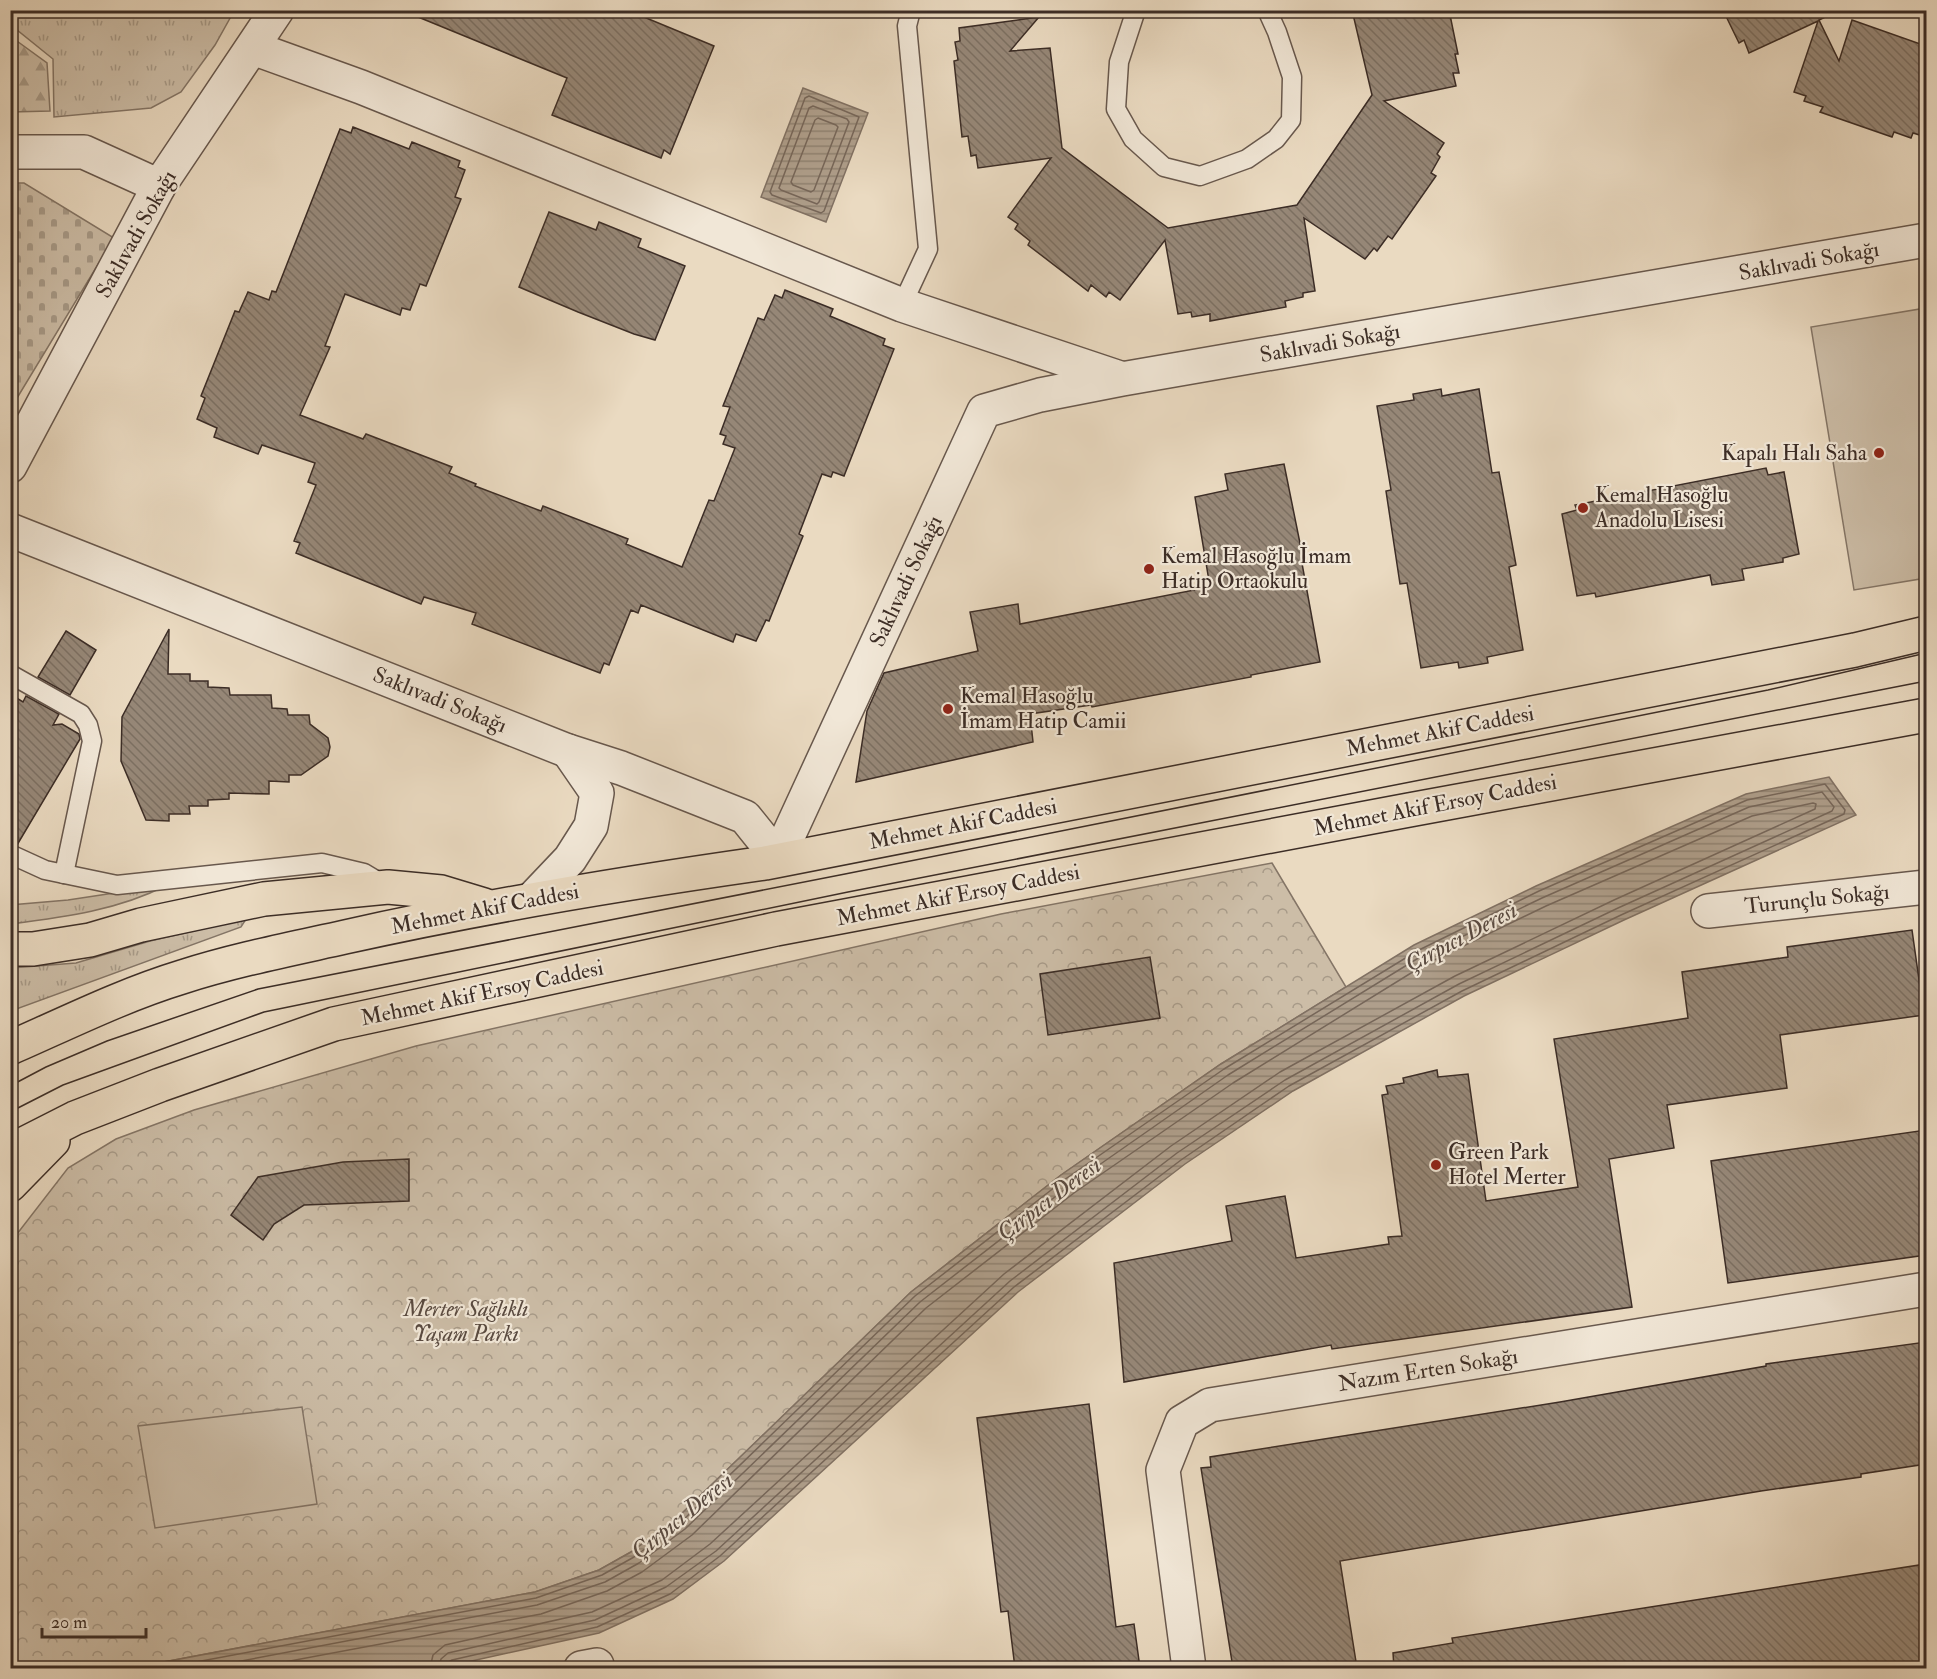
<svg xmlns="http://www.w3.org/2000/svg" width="1937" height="1679" font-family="'IM FELL Double Pica',serif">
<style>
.grass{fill:url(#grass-tufts);stroke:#847566;stroke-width:1.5}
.forest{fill:url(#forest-firs);stroke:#847566;stroke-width:1.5}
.cemetery{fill:url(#cemetery-stones);stroke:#847566;stroke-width:1.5}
.park{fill:url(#park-crowns);stroke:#847566;stroke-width:1.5}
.garden{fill:#ccbda7;stroke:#847566;stroke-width:1.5}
.water{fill:url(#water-rules);stroke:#817163;stroke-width:1.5}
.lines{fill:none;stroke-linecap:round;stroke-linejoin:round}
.shore{stroke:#766659;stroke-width:1.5}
.building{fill:url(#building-back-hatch);stroke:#3c2d26;stroke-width:1.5}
.lane-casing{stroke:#68584d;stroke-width:21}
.street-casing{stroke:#68584d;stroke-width:36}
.primary-casing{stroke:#3c2d26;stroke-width:36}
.lane{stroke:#f1e7d7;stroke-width:18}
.street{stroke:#f1e7d7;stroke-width:33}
.primary{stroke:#eadac1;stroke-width:33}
.tram{stroke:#3c2d26;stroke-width:1.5}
.poi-dot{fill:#8f2418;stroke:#f1e7d7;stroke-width:2}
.labels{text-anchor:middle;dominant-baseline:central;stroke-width:4.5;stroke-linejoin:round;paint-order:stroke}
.street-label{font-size:22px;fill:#3c2d26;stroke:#f1e7d7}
.poi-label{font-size:22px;fill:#3c2d26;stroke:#f1e7d7;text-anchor:start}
.park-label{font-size:22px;font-style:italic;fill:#594a40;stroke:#f1e7d7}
.water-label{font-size:24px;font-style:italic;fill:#594a40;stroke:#f1e7d7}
</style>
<defs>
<pattern id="grass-tufts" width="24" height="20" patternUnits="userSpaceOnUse" patternTransform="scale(1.5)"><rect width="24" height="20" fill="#ccbda7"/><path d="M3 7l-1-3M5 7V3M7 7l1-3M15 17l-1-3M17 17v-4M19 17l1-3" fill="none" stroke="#a79a88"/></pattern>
<pattern id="forest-firs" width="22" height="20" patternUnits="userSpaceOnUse" patternTransform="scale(1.5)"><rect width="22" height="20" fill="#ccbda7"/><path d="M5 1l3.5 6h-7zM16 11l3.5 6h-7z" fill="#a79a88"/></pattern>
<pattern id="cemetery-stones" width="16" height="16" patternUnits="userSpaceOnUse" patternTransform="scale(1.5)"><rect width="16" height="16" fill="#ccbda7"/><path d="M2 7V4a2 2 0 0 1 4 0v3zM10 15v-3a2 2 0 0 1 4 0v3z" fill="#a79a88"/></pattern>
<pattern id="park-crowns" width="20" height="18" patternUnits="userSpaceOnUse" patternTransform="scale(1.5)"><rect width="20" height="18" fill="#ccbda7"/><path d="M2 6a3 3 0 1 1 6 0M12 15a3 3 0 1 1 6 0" fill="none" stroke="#a79a88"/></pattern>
<pattern id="water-rules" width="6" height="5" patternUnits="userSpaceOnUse" patternTransform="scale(1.5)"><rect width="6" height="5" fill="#af9f8c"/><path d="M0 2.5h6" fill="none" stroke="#908272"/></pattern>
<pattern id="building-back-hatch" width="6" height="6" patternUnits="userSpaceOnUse" patternTransform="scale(1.5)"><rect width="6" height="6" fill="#968777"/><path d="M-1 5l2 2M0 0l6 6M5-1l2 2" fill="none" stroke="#7c6f61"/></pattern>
</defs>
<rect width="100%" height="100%" fill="#eadac1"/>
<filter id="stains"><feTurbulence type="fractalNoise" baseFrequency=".00333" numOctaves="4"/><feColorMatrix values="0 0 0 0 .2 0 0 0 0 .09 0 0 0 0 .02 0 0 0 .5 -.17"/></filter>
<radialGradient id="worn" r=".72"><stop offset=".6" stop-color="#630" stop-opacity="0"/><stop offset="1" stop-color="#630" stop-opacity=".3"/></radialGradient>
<g class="grass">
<polygon points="10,11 11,10 234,11 215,45 181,92 151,108 54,117 53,59 11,25"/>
<path d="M167 885C119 910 65 917 11 924L10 905 68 900Z"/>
<polygon points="246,919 241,927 11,1011 11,968 76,963 150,941"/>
</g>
<polygon class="forest" points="10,36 47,63 50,111 11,112"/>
<polygon class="cemetery" points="11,183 24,183 114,238 11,408"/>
<polygon class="park" points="1272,863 1346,987 1221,1064 1061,1175 911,1292 676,1519 631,1552 599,1570 535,1592 132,1668 11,1668 10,1243 68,1168 116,1139 194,1110 416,1046 1001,914"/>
<g class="garden">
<polygon points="1926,308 1926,578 1854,590 1811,327"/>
<polygon points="302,1407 317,1504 155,1528 138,1426"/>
</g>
<g class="water">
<polygon points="803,88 868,113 826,222 761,197"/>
<polygon points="1829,777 1856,815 1624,920 1464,996 1293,1091 1185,1164 1018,1292 724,1561 673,1599 599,1633 440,1668 132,1668 535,1592 599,1570 631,1552 676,1519 911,1292 1061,1175 1221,1064 1414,945 1536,886 1746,794"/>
</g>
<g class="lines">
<g class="shore">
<polygon points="809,96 859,117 824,211 821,213 772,195 770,192 805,98"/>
<polygon points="813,106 847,119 849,122 819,202 817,204 781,190 779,188 809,108"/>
<polygon points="818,118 836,125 838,127 814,190 811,192 793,185 791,182 815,120"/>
<polyline points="164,1668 536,1598 602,1575 634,1557 680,1523 915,1296 1064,1180 1224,1069 1417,951 1539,891 1747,800 1825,784 1845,810 1844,814 1621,915 1462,991 1289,1086 1181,1160 1014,1287 720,1556 670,1594 597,1627 452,1660 447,1663 446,1668"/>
<polyline points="204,1668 537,1605 605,1582 639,1563 685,1529 920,1302 1069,1186 1228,1075 1420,957 1542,898 1749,807 1822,792 1834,807 1832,811 1618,908 1459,984 1285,1080 1177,1153 1010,1281 716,1551 666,1587 595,1620 448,1653 441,1659 439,1668"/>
<polyline points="253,1668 541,1614 607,1591 642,1572 692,1535 926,1308 1074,1193 1233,1083 1424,965 1546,906 1752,816 1813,803 1816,804 1815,809 1614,900 1455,976 1280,1072 1171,1146 1004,1274 710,1544 662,1580 592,1612 445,1645 433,1655 430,1668"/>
</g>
</g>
<g class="building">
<polygon points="401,10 627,10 714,46 670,154 664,150 661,158 552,115 567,78"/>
<polygon points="1352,10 1449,10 1458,54 1455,54 1459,73 1453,73 1456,86 1384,101 1444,143 1437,154 1440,157 1431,173 1436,176 1392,239 1388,236 1377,251 1374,248 1365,259 1304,218 1315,291 1303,293 1303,297 1285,301 1286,307 1210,321 1210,314 1192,317 1191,312 1178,314 1165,240 1120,300 1109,292 1106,297 1091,285 1088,291 1028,245 1030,241 1015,229 1018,224 1008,217 1051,158 978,168 976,155 971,156 968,136 962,137 954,61 958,60 955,42 960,41 959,28 1039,17 1010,51 1050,48 1062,148 1168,228 1297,205 1372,95"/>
<polygon points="1723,10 1840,10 1819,20 1839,61 1852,20 1926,46 1926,137 1913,133 1911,138 1894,132 1892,137 1820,112 1823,107 1804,101 1806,96 1794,92 1818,21 1749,53 1744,40 1739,43"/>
<polygon points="353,127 409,149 412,142 460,161 458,167 465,170 455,197 461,199 426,286 420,284 410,310 402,308 400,315 345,294 325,346 330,347 300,415 363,439 366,434 452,467 449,473 476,484 475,486 541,511 543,506 628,539 626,544 682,567 709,500 714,501 735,448 723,444 726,436 720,434 730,407 723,406 758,318 764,320 775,295 782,298 785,290 833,309 830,316 885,339 883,345 894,349 844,476 833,472 831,477 822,474 799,534 803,536 769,621 766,620 756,641 736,634 733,642 641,605 638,613 631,610 609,665 604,663 600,673 472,624 476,613 424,597 421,604 296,553 300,543 294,541 316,485 308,482 315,463 262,445 258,454 214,437 217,428 197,419 205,398 201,396 235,311 239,312 248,292 269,300 272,291 276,292 340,129 351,133"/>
<polygon points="549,212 596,230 599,222 641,239 638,247 685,266 655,340 634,334 578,312 519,287"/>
<polygon points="1441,389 1442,396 1479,389 1492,473 1499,472 1516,565 1509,567 1523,650 1487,657 1488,663 1459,668 1458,662 1421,668 1407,583 1400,584 1386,491 1391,490 1377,406 1414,400 1413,394"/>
<polygon points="1284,464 1303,558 1301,558 1320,662 1251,675 1251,677 1092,707 1091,705 1030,714 1033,742 856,782 867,711 884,673 978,651 970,612 1018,604 1020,624 1210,587 1195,497 1228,490 1225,474"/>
<polygon points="1766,468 1768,475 1784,472 1799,554 1783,558 1783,562 1742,569 1744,580 1712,585 1710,575 1596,597 1595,593 1577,596 1562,514 1577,510 1575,505"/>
<polygon points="169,629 168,674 190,674 190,681 208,681 208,687 229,688 230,695 271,695 272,708 287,709 288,715 309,715 310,724 328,738 330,747 328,756 301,775 289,775 289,782 269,781 269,794 229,793 229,799 208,800 208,806 189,806 190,814 169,814 169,821 146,820 121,761 122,717"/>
<polygon points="66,631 96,650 70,695 38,677"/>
<polygon points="10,694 23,702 26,696 59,714 53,725 62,724 79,734 80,739 17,845 10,843"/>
<polygon points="1912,930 1924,1015 1780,1035 1787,1088 1667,1105 1674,1148 1609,1159 1632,1307 1332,1349 1331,1345 1124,1382 1114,1263 1232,1241 1226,1206 1285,1196 1296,1258 1389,1244 1388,1237 1402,1236 1382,1095 1388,1094 1386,1086 1404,1083 1403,1078 1437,1070 1438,1077 1468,1074 1486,1201 1578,1187 1554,1039 1688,1018 1682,972 1788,957 1787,947"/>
<polygon points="1150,957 1160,1018 1048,1035 1040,974"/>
<polygon points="1926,1130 1926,1255 1728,1283 1711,1161"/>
<polygon points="409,1159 409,1201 304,1205 274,1224 263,1240 231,1215 258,1177 343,1162"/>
<polygon points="1926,1342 1926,1464 1861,1474 1861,1477 1761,1491 1340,1561 1357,1668 1233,1668 1201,1468 1211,1467 1210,1457 1560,1402 1766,1366 1766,1364"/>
<polygon points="1089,1404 1116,1627 1134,1624 1140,1668 1015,1668 1008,1611 1001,1612 977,1418"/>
<polygon points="1926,1564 1926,1668 1394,1668 1393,1653 1453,1643 1452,1638"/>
</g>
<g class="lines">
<defs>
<g id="lane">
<polyline points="1136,10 1119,62 1116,109 1133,139 1164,167 1200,176 1247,159 1276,139 1291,120 1292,77 1277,32 1267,10"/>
<polyline points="902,305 928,249 907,26 911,10"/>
<polyline points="10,674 81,714 88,725 92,741 64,874"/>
<polyline points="10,854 45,870 117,885 322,863 364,873 384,885"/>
</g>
<g id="street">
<polyline points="253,48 361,87 902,305 1120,378"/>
<polyline points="10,152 84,152 159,186"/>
<polyline points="10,466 159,186 277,10"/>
<polyline points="10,530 568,751 621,768 745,817 778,858 984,411 1040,395 1122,379 1926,240"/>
<polyline points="532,899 570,859 591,826 597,793 568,751"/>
<polyline points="1708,911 1926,887"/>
<polyline points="581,1668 597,1665"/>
<polyline points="1189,1668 1163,1470 1182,1422 1210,1405 1926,1289"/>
</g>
<g id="primary">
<polyline points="10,949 33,949 90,940 141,925 264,899 388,887 441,892 484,905"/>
<path d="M10 1048C67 1023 123 995 182 977 235 960 291 949 345 937 484 906 624 883 765 863L1855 650 1926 633"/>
<polyline points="10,1151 75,1118 160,1085 334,1024 776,929 1409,810 1926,715"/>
<polyline points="10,1185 53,1141"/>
</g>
</defs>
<use href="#lane" class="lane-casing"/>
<use href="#street" class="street-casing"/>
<use href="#primary" class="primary-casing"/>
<use href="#lane" class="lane"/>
<use href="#street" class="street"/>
<use href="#primary" class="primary"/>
<g class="tram">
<polyline points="10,1086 46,1067 107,1041 258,989 845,874 1768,690 1926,653"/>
<polyline points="10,1112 63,1085 264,1012 848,892 1926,681"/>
</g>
</g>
<g class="poi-dot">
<circle cx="1879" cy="453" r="6"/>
<circle cx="1583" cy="508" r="6"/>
<circle cx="1149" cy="569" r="6"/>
<circle cx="948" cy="709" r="6"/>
<circle cx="1436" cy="1165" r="6"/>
</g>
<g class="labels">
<g class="street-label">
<text transform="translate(136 234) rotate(-61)">Saklıvadi Sokağı</text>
<text transform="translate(1809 261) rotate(-10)">Saklıvadi Sokağı</text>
<text transform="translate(1330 343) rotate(-10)">Saklıvadi Sokağı</text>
<text transform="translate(906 581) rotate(-65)">Saklıvadi Sokağı</text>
<text transform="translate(440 700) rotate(22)">Saklıvadi Sokağı</text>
<text transform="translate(1440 731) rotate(-11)">Mehmet Akif Caddesi</text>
<text transform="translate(1435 805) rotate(-11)">Mehmet Akif Ersoy Caddesi</text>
<text transform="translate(963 824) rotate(-11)">Mehmet Akif Caddesi</text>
<text transform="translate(958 895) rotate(-11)">Mehmet Akif Ersoy Caddesi</text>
<text transform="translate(1817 899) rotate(-6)">Turunçlu Sokağı</text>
<text transform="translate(485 909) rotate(-11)">Mehmet Akif Caddesi</text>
<text transform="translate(482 993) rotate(-12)">Mehmet Akif Ersoy Caddesi</text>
<text transform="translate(1428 1370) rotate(-9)">Nazım Erten Sokağı</text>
</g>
<g class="poi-label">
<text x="1867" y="453" text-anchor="end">Kapalı Halı Saha</text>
<text x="1595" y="495">Kemal Hasoğlu<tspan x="1595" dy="25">Anadolu Lisesi</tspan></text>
<text x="1161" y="556">Kemal Hasoğlu İmam<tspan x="1161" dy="25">Hatip Ortaokulu</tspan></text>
<text x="960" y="696">Kemal Hasoğlu<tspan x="960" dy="25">İmam Hatip Camii</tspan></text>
<text x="1448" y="1152">Green Park<tspan x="1448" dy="25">Hotel Merter</tspan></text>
</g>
<g class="park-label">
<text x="466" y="1309">Merter Sağlıklı<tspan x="466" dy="25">Yaşam Parkı</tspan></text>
</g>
<g class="water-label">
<text transform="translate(1461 937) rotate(-28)">Çırpıcı Deresi</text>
<text transform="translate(1049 1199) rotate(-37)">Çırpıcı Deresi</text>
<text transform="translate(682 1516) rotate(-39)">Çırpıcı Deresi</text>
</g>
</g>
<rect width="1937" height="1679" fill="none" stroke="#eadac1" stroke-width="36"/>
<rect x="12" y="12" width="1913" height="1655" fill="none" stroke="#3c2d26" stroke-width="3"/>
<rect x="18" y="18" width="1901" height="1643" fill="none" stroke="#3c2d26" stroke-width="1.5"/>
<path d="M42 1628v9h104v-9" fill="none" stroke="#3c2d26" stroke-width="3"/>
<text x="51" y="1628" font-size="18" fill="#3c2d26" stroke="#f1e7d7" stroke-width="4.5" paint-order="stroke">20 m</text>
<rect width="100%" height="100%" filter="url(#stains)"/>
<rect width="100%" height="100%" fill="url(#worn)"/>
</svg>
